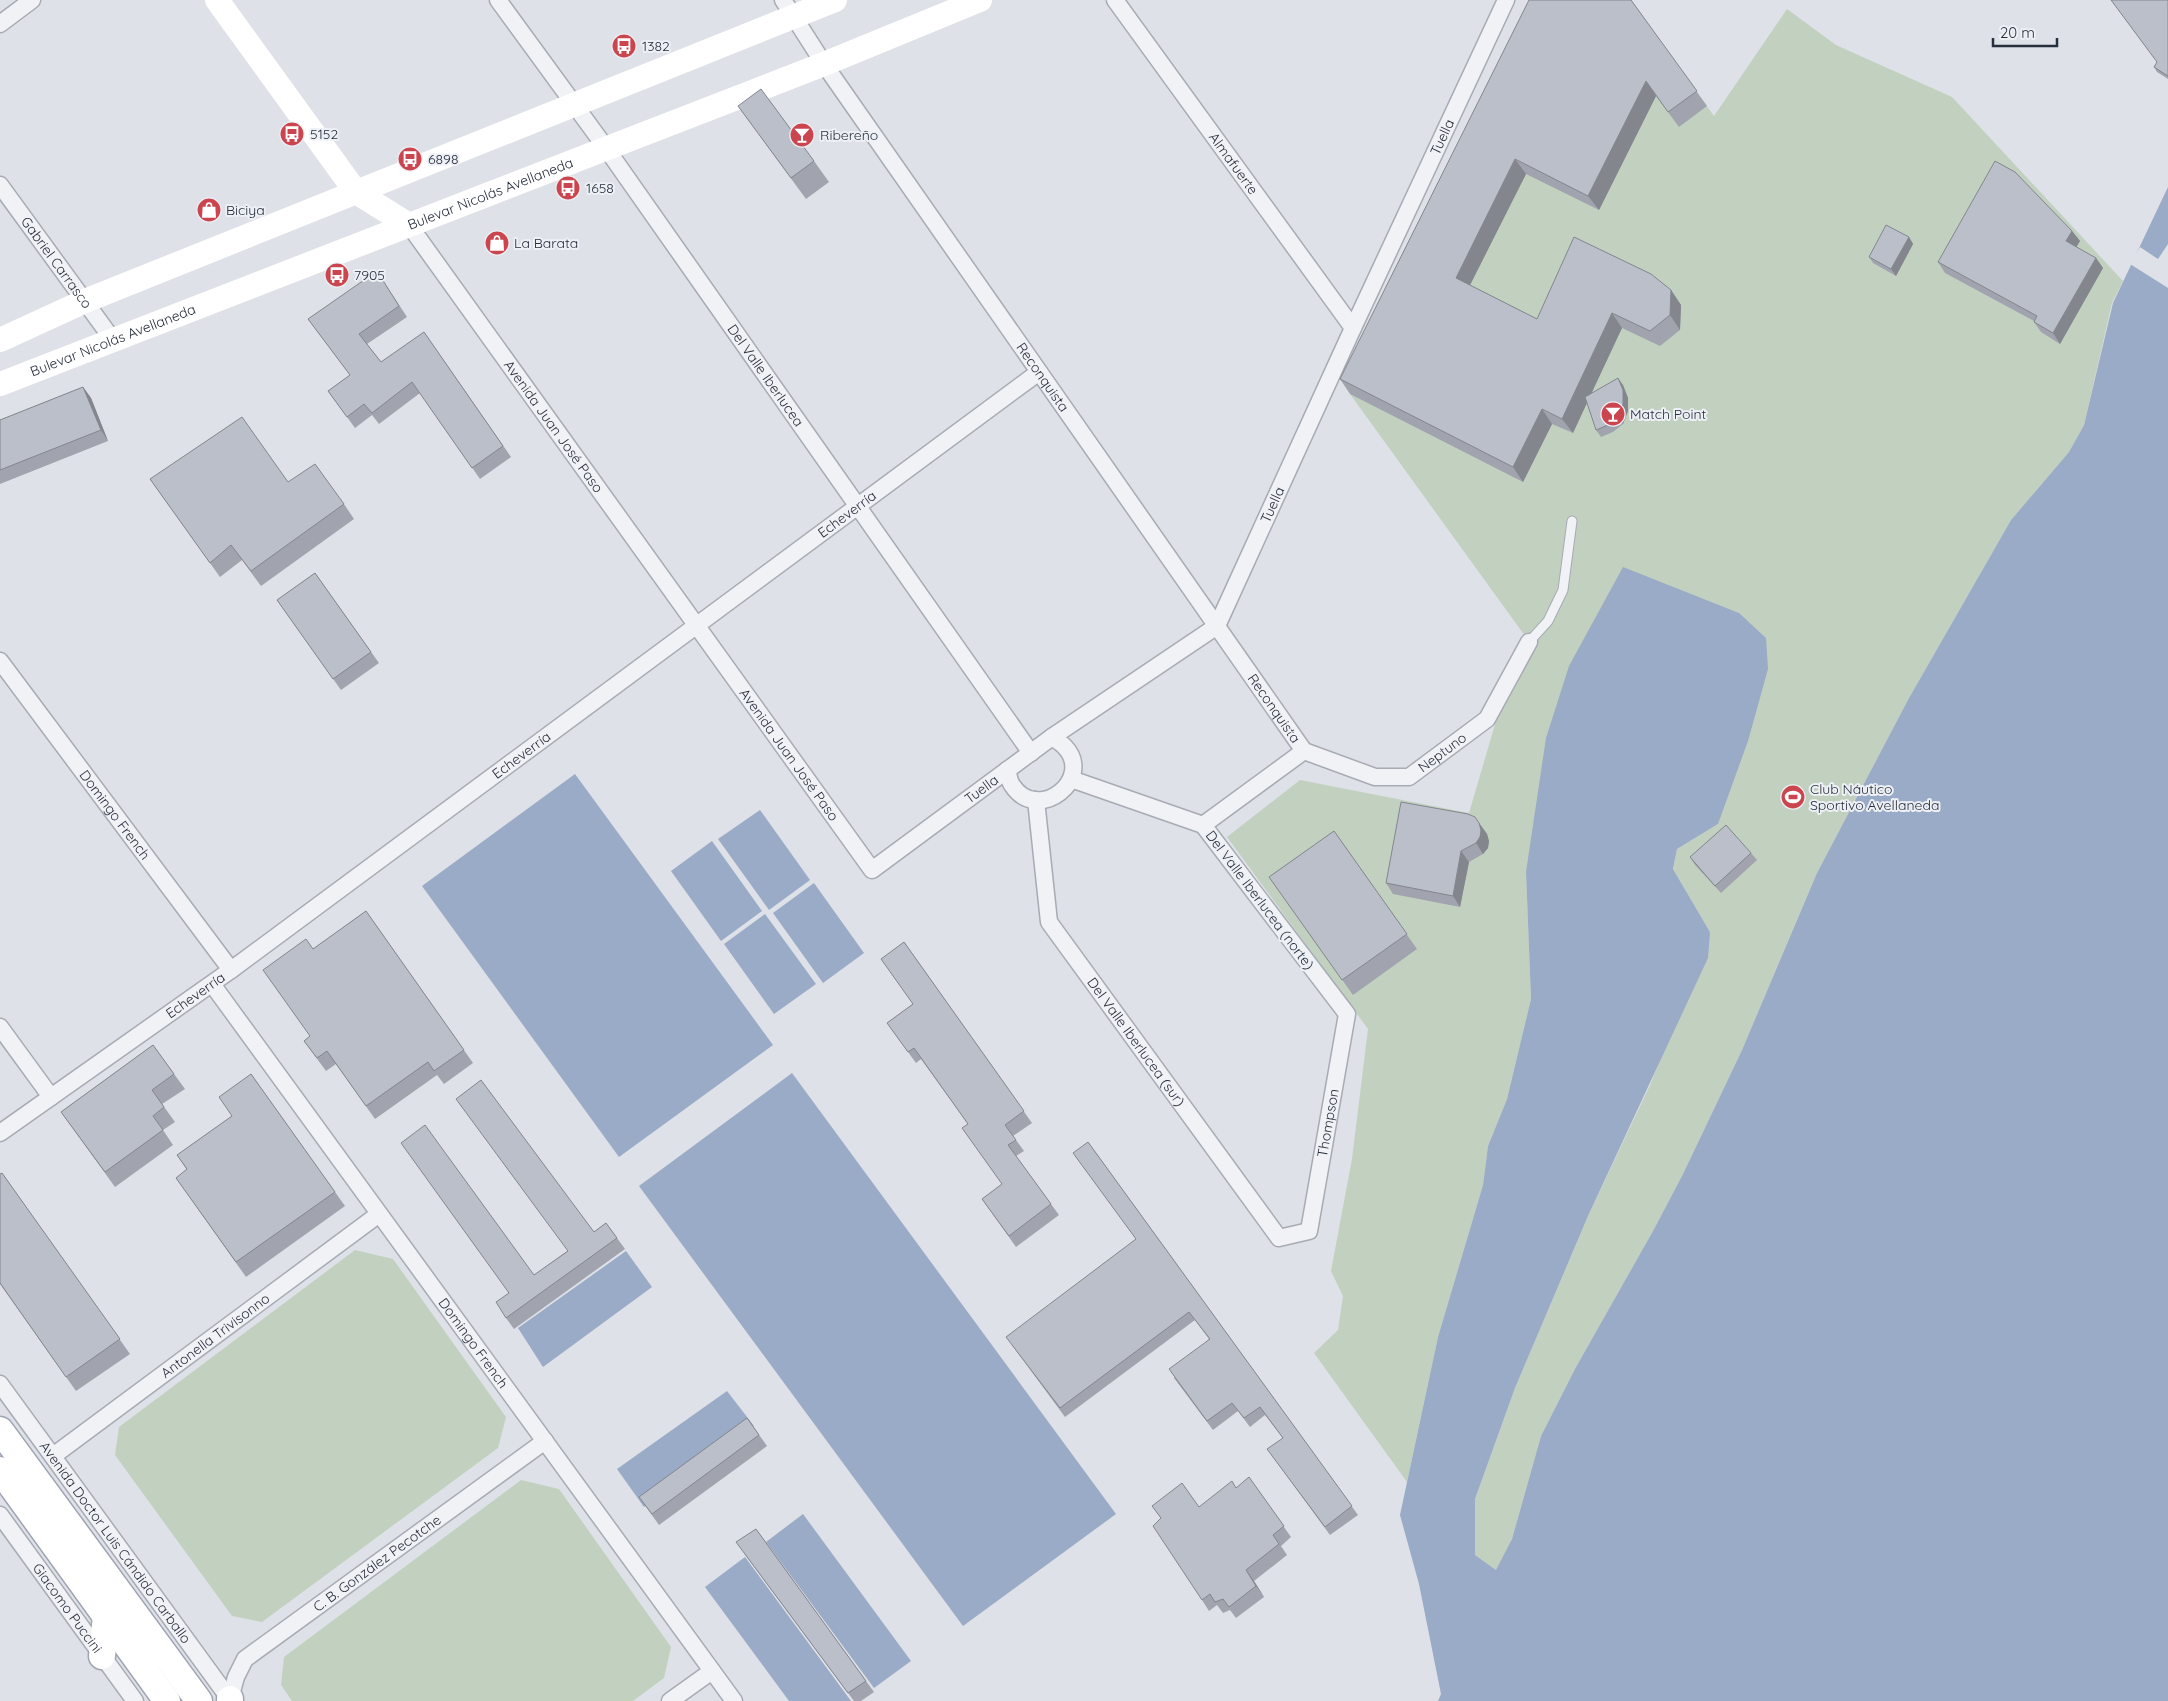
<svg xmlns="http://www.w3.org/2000/svg" width="2168" height="1701" font-family="Quicksand,sans-serif">
<style>
.green{fill:#c2d1bf}
.water{fill:#99abc6}
.pier{fill:#dee1e7}
.lines{fill:none;stroke-linecap:round;stroke-linejoin:round}
.lane-casing{stroke:#a7abb4;stroke-width:11}
.street-casing{stroke:#a7abb4;stroke-width:19}
.primary-casing{stroke:#9da4b2;stroke-width:29}
.lane{stroke:#f0f2f5;stroke-width:9}
.street{stroke:#f0f2f5;stroke-width:16}
.secondary{stroke:#fff;stroke-width:24}
.primary{stroke:#fff;stroke-width:26}
.wall{fill:#a1a4ae}
.shaded-wall{fill:#83868d}
.building{fill:#bbbfca;stroke:#83868d}
.labels{text-anchor:middle;dominant-baseline:central;stroke-width:4;stroke-linejoin:round;paint-order:stroke}
.poi-label{font-size:14px;fill:#272e3d;stroke:#edf0f5;text-anchor:start}
.street-label{font-size:14px;fill:#272e3d;stroke:#edf0f5}
</style>
<rect width="100%" height="100%" fill="#dee1e7"/>
<g class="green">
<polygon points="1547,0 1630,0 1714,116 1787,9 1836,45 1952,97 2123,281 2112,303 2084,425 2069,452 2011,520 1909,698 1817,873 1742,1050 1683,1174 1653,1231 1576,1367 1541,1436 1512,1539 1497,1571 1475,1555 1475,1499 1515,1388 1588,1216 1651,1083 1710,932 1673,869 1677,849 1718,824 1739,613 1703,600 1526,872 1531,999 1507,1099 1488,1146 1483,1185 1438,1337 1407,1482 1314,1353 1338,1330 1343,1296 1331,1271 1352,1159 1368,1029 1227,837 1300,780 1469,813 1496,721 1533,647 1350,394"/>
<polygon points="355,1250 393,1259 506,1417 498,1448 262,1622 232,1616 115,1455 119,1427"/>
<polygon points="521,1480 559,1489 671,1647 664,1678 633,1701 292,1701 281,1685 284,1657"/>
</g>
<g class="water">
<polygon points="2168,187 2168,1701 1438,1701 1441,1694 1419,1584 1400,1515 1438,1337 1483,1185 1488,1146 1507,1099 1531,999 1526,872 1546,738 1569,666 1623,567 1739,613 1766,638 1768,669 1748,741 1718,824 1677,849 1673,869 1710,932 1708,958 1588,1216 1515,1388 1475,1499 1475,1555 1496,1570 1512,1539 1541,1436 1576,1367 1653,1231 1683,1174 1742,1050 1817,873 1909,698 2011,520 2069,452 2084,425 2113,303"/>
<polygon points="575,774 773,1045 619,1157 422,886"/>
<polygon points="760,810 810,880 769,910 718,839"/>
<polygon points="712,841 762,911 721,941 671,871"/>
<polygon points="814,883 864,953 823,983 773,913"/>
<polygon points="765,914 816,984 774,1014 724,944"/>
<polygon points="792,1073 1116,1514 963,1626 639,1186"/>
<polygon points="626,1251 652,1287 543,1367 518,1328"/>
<polygon points="727,1391 754,1426 644,1507 617,1469"/>
<polygon points="803,1514 911,1661 874,1688 766,1542"/>
<polygon points="745,1557 851,1701 789,1701 705,1587"/>
</g>
<polygon class="pier" points="2168,244 2168,288 2130,264 2140,247 2158,259"/>
<g class="lines">
<defs>
<polyline id="lane" points="1529,642 1548,621 1563,590 1572,521"/>
<g id="street">
<path id="s1" d="M498 0 606 148 1031 753"/>
<path id="s2" d="M783 0 824 64 1304 751"/>
<path id="s3" d="M1115 0 1353 328"/>
<polyline points="0,24 32,0"/>
<path id="s4" d="M0 185 113 340"/>
<path id="s5" d="M409 225 872 870 1052 737 1217 626 1353 328 1506 0"/>
<path id="s6" d="M0 661 231 970"/>
<path id="s7" d="M1304 751 1375 777H1409L1487 719 1529 642"/>
<path d="M1007 770C1009 775 1009 781 1012 785 1038 825 1096 778 1064 746 1061 743 1056 740 1052 737"/>
<path id="s8" d="M1036 800 1049 922 1279 1238 1309 1231 1347 1014 1203 825 1071 779"/>
<polyline points="1203,825 1304,751"/>
<path id="s9" d="M212 984 734 1701"/>
<polyline points="0,1027 51,1097"/>
<path id="s10" d="M0 1133 231 970 1039 372"/>
<path id="s11" d="M0 1384 231 1701"/>
<path id="s12" d="M53 1456 379 1214"/>
<path id="s13" d="M0 1515 135 1701"/>
<path id="s14" d="M230 1699 236 1677 245 1659 545 1441"/>
<polyline points="670,1701 712,1671"/>
</g>
<g id="primary">
<polyline points="0,1430 199,1701"/>
<polyline points="0,1470 167,1701"/>
<polyline points="102,1656 106,1615"/>
<polyline points="230,1699 230,1701"/>
</g>
</defs>
<use href="#lane" class="lane-casing"/>
<use href="#street" class="street-casing"/>
<use href="#primary" class="primary-casing"/>
<use href="#lane" class="lane"/>
<use href="#street" class="street"/>
<g class="secondary">
<polyline points="217,0 356,192 409,225"/>
<polyline points="0,340 85,301 835,0"/>
<path id="s15" d="M0 384 824 64 980 0"/>
</g>
<use href="#primary" class="primary"/>
</g>
<g class="wall">
<polygon points="1631,0 1707,106 1679,127 1656,96 1599,210 1526,174 1470,285 1537,319 1671,290 1681,305 1680,330 1660,346 1622,328 1591,393 1623,385 1628,398 1628,411 1623,424 1613,432 1601,437 1596,430 1587,402 1573,433 1552,424 1523,482 1350,394 1340,379"/>
<polygon points="2168,0 2168,79 2157,72 2154,67 2157,63"/>
<polygon points="738,106 814,161 829,182 806,199"/>
<polygon points="2072,231 2080,241 2076,247 2096,258 2103,268 2060,344 2041,332 2034,322 2034,321 1945,273 1938,262"/>
<polygon points="1909,237 1913,244 1896,276 1873,263 1869,257"/>
<polygon points="384,282 407,317 367,344 381,362 424,332 511,457 480,479 420,393 379,424 372,415 355,428 328,391 350,375 308,319"/>
<polygon points="83,387 91,398 108,441 0,484 0,420"/>
<polygon points="150,479 288,482 344,504 354,519 261,586 242,560 220,577"/>
<polygon points="315,573 379,663 341,690 277,600"/>
<polygon points="1479,823 1487,834 1489,841 1488,848 1483,854 1469,862 1460,907 1393,894 1386,883"/>
<polygon points="1334,831 1417,949 1353,995 1269,877"/>
<polygon points="1751,853 1757,860 1721,893 1695,865 1690,857"/>
<polygon points="366,911 473,1063 444,1084 437,1075 375,1119 336,1064 326,1071 304,1041 310,1036 313,949"/>
<polygon points="904,942 1032,1123 1013,1136 1024,1151 1016,1156 1059,1215 1016,1247 982,1199 1002,1184 968,1124 921,1059 916,1063 887,1023 913,1004"/>
<polygon points="153,1045 185,1089 162,1104 175,1122 163,1130 173,1145 115,1187 61,1112"/>
<polygon points="251,1074 345,1206 246,1277 176,1178 187,1170 177,1155 232,1116"/>
<polygon points="1088,1142 1358,1515 1330,1535 1273,1457 1283,1438 1265,1415 1250,1427 1238,1411 1213,1430 1174,1378 1209,1339 1195,1320 1065,1417 1012,1345 1136,1239"/>
<polygon points="2,1173 130,1354 76,1391 0,1284"/>
<polygon points="606,1223 625,1249 514,1329 506,1318 509,1293"/>
<polygon points="747,1418 767,1446 659,1525 639,1497"/>
<polygon points="1249,1477 1291,1537 1281,1546 1287,1555 1254,1581 1264,1597 1236,1618 1230,1610 1223,1613 1217,1605 1209,1611 1202,1600 1161,1518 1152,1506 1199,1507 1236,1488"/>
<polygon points="756,1529 874,1692 861,1701 854,1701 744,1553"/>
</g>
<g class="shaded-wall">
<polygon points="1646,81 1656,96 1599,210 1588,196"/>
<polygon points="1515,159 1526,174 1466,293 1456,278"/>
<polygon points="2072,231 2080,241 2074,251 2066,241"/>
<polygon points="1909,237 1913,244 1896,276 1891,269"/>
<polygon points="2096,258 2103,268 2060,344 2053,333"/>
<polygon points="1671,290 1681,305 1680,330 1670,315"/>
<polygon points="1612,313 1622,328 1573,433 1562,419"/>
<polygon points="1618,378 1623,385 1628,398 1628,411 1623,424 1618,416"/>
<polygon points="83,387 91,398 108,441 101,430"/>
<polygon points="1542,409 1552,424 1523,482 1513,467"/>
<polygon points="1479,823 1487,834 1489,841 1488,848 1483,854 1476,843"/>
<polygon points="1461,851 1469,862 1460,907 1453,896"/>
<polygon points="1246,1570 1254,1581 1264,1597 1256,1586"/>
</g>
<g class="building">
<polygon points="1529,0 1631,0 1697,91 1668,112 1646,81 1588,196 1515,159 1456,278 1537,319 1574,237 1651,274 1671,290 1670,315 1650,331 1612,313 1562,419 1542,409 1513,467 1340,379"/>
<polygon points="2111,0 2168,0 2168,76 2154,67 2157,62"/>
<polygon points="761,89 814,161 791,178 738,106"/>
<polygon points="1995,161 2015,172 2072,231 2066,241 2096,258 2053,333 2034,322 2037,316 1938,262"/>
<polygon points="1886,225 1909,237 1891,269 1869,257"/>
<polygon points="377,271 399,306 359,334 381,362 424,332 503,446 472,468 412,382 372,413 364,404 347,417 328,391 350,375 308,319"/>
<polygon points="1618,378 1623,390 1623,404 1618,416 1608,425 1596,430 1585,397"/>
<polygon points="83,387 101,430 0,470 0,420"/>
<polygon points="242,417 288,482 315,464 344,504 251,571 231,545 210,563 150,479"/>
<polygon points="315,573 371,652 333,679 277,600"/>
<polygon points="1401,802 1468,814 1475,817 1479,823 1481,830 1480,837 1476,843 1461,851 1453,896 1386,883"/>
<polygon points="1726,825 1751,853 1715,886 1690,857"/>
<polygon points="1334,831 1407,934 1342,980 1269,877"/>
<polygon points="366,911 464,1050 434,1071 428,1062 366,1106 327,1051 317,1058 304,1041 310,1036 263,970 306,939 313,949"/>
<polygon points="904,942 1024,1111 1005,1125 1016,1140 1008,1145 1051,1204 1009,1236 982,1199 1002,1184 962,1128 968,1124 914,1048 908,1052 887,1023 913,1004 881,959"/>
<polygon points="153,1045 174,1074 152,1090 164,1107 153,1116 163,1130 105,1172 61,1112"/>
<polygon points="251,1074 335,1192 236,1262 176,1178 187,1169 177,1155 232,1116 219,1097"/>
<polygon points="481,1080 594,1232 606,1223 617,1238 506,1318 496,1302 509,1293 401,1143 425,1125 534,1275 568,1251 456,1099"/>
<polygon points="1088,1142 1352,1506 1325,1527 1267,1449 1283,1438 1260,1407 1244,1418 1232,1403 1207,1421 1169,1369 1210,1339 1189,1312 1060,1408 1006,1337 1136,1239 1073,1153"/>
<polygon points="2,1173 120,1339 66,1377 0,1283 0,1174"/>
<polygon points="747,1418 759,1435 652,1514 639,1497"/>
<polygon points="1249,1477 1284,1526 1273,1535 1279,1544 1246,1570 1256,1586 1229,1607 1223,1599 1215,1602 1210,1594 1202,1600 1153,1526 1161,1518 1152,1506 1182,1483 1199,1507 1232,1481 1236,1488"/>
<polygon points="756,1529 866,1681 848,1693 736,1542"/>
</g>
<defs>
<symbol id="bus-disc" viewBox="-11 -11 22 22"><circle r="9.5" fill="#ca454e" stroke="#edf0f5"/><path d="M-5-6H5V4H4V6H2V4H-2V6H-4V4H-5ZM-3.5-4V0h7V-4ZM-3.5 1.2v1.5H-2V1.2ZM2 1.2v1.5H3.5V1.2Z" fill="#fff"/></symbol>
<symbol id="bar-disc" viewBox="-11 -11 22 22"><circle r="9.5" fill="#ca454e" stroke="#edf0f5"/><path d="M-6-5H6L.8 .8V4.5H3.5V6h-7V4.5H-.8V.8Z" fill="#fff"/></symbol>
<symbol id="shop-disc" viewBox="-11 -11 22 22"><circle r="9.5" fill="#ca454e" stroke="#edf0f5"/><path d="M-5-2.5h2.3a2.7 3.5 0 0 1 5.4 0H5L5.5 6h-11ZM-1.5-2.5h3a1.5 2.3 0 0 0-3 0Z" fill="#fff"/></symbol>
<symbol id="stadium-disc" viewBox="-11 -11 22 22"><circle r="9.5" fill="#ca454e" stroke="#edf0f5"/><path d="M0-5a6.5 5 0 1 0 0 10a6.5 5 0 1 0 0-10ZM-3.5-1.8h7v3.6h-7Z" fill="#fff"/></symbol>
</defs>
<g fill-rule="evenodd">
<use href="#bus-disc" x="610" y="32" width="28" height="28"/>
<use href="#bus-disc" x="278" y="120" width="28" height="28"/>
<use href="#bar-disc" x="788" y="121" width="28" height="28"/>
<use href="#bus-disc" x="396" y="145" width="28" height="28"/>
<use href="#bus-disc" x="554" y="174" width="28" height="28"/>
<use href="#shop-disc" x="195" y="196" width="28" height="28"/>
<use href="#shop-disc" x="483" y="229" width="28" height="28"/>
<use href="#bus-disc" x="323" y="261" width="28" height="28"/>
<use href="#bar-disc" x="1599" y="400" width="28" height="28"/>
<use href="#stadium-disc" x="1779" y="783" width="28" height="28"/>
</g>
<g class="labels">
<g class="poi-label">
<text x="642" y="46">1382</text>
<text x="310" y="134">5152</text>
<text x="820" y="135">Ribereño</text>
<text x="428" y="159">6898</text>
<text x="586" y="188">1658</text>
<text x="226" y="210">Biciya</text>
<text x="514" y="243">La Barata</text>
<text x="354" y="275">7905</text>
<text x="1630" y="414">Match Point</text>
<text x="1810" y="789">Club Náutico<tspan x="1810" dy="16">Sportivo Avellaneda</tspan></text>
</g>
<g class="street-label">
<text stroke="none"><textPath href="#s5" startOffset="1755">Tuella</textPath></text>
<text stroke="none"><textPath href="#s3" startOffset="202">Almafuerte</textPath></text>
<text stroke="none"><textPath href="#s15" startOffset="526">Bulevar Nicolás Avellaneda</textPath></text>
<text stroke="none"><textPath href="#s4" startOffset="96">Gabriel Carrasco</textPath></text>
<text stroke="none"><textPath href="#s15" startOffset="121">Bulevar Nicolás Avellaneda</textPath></text>
<text stroke="none"><textPath href="#s1" startOffset="461">Del Valle Iberlucea</textPath></text>
<text stroke="none"><textPath href="#s2" startOffset="458">Reconquista</textPath></text>
<text stroke="none"><textPath href="#s5" startOffset="248">Avenida Juan José Paso</textPath></text>
<text stroke="none"><textPath href="#s5" startOffset="1350">Tuella</textPath></text>
<text stroke="none"><textPath href="#s10" startOffset="1049">Echeverría</textPath></text>
<text stroke="none"><textPath href="#s2" startOffset="862">Reconquista</textPath></text>
<text stroke="none"><textPath href="#s7" startOffset="151">Neptuno</textPath></text>
<text stroke="none"><textPath href="#s5" startOffset="652">Avenida Juan José Paso</textPath></text>
<text stroke="none"><textPath href="#s10" startOffset="644">Echeverría</textPath></text>
<text stroke="none"><textPath href="#s5" startOffset="930">Tuella</textPath></text>
<text stroke="none"><textPath href="#s6" startOffset="192">Domingo French</textPath></text>
<text transform="translate(1260 900) rotate(53)">Del Valle Iberlucea (norte)</text>
<text stroke="none"><textPath href="#s10" startOffset="239">Echeverría</textPath></text>
<text stroke="none"><textPath href="#s8" startOffset="271">Del Valle Iberlucea (sur)</textPath></text>
<text stroke="none"><textPath href="#s8" startOffset="654">Thompson</textPath></text>
<text stroke="none"><textPath href="#s12" startOffset="202">Antonella Trivisonno</textPath></text>
<text stroke="none"><textPath href="#s9" startOffset="444">Domingo French</textPath></text>
<text stroke="none"><textPath href="#s11" startOffset="196">Avenida Doctor Luis Cándido Carballo</textPath></text>
<text stroke="none"><textPath href="#s14" startOffset="206">C. B. González Pecotche</textPath></text>
<text stroke="none"><textPath href="#s13" startOffset="115">Giacomo Puccini</textPath></text>
</g>
</g>
<path d="M1993 38v8h64v-8" fill="none" stroke="#272e3d" stroke-width="2.5"/>
<text x="2000" y="38" font-size="15" fill="#272e3d" stroke="#edf0f5" stroke-width="4" paint-order="stroke">20 m</text>
</svg>
